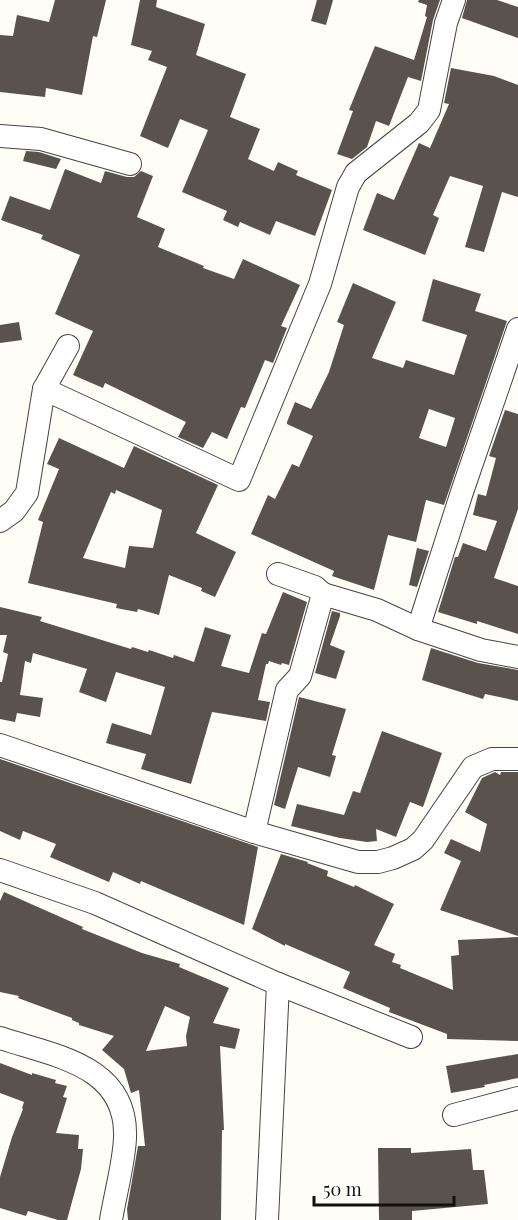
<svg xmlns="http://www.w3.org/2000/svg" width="518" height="1220" font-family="'Playfair Display',serif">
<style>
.building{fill:#5a524d;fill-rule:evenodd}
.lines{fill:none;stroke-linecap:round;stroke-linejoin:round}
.street-casing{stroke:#444;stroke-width:24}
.street{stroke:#fff;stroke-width:22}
</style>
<rect width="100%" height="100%" fill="#fffdf5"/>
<g class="building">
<polygon points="55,0 106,0 97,37 93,36 82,95 46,88 45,97 0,92 0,35 13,36 17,15 49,22"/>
<polygon points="140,0 157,0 156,7 205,24 196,55 246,74 230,117 260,129 248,159 274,171 278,162 298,171 296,175 332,190 315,236 276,221 270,235 240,222 238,227 223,220 227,211 182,192 208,130 180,119 168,148 140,136 167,67 148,60 152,51 131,45"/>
<polygon points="317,0 333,0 326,25 311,21"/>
<polygon points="419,0 440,0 433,20 421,81 408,77 389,126 376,121 367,147 352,159 337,154 353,111 349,110 375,46 414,60 427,17 425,16 427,5 418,2"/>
<polygon points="467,0 497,0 518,7 518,38 462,18"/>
<polygon points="451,68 494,76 518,85 518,197 502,192 484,252 465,247 483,186 450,176 433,215 439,218 425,255 363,230 377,193 394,200 419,143 430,148 449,104 444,103"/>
<polygon points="26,151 39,152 61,159 56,169 23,161"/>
<polygon points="65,169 101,183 105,171 127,177 134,177 141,171 153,176 137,217 165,229 158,247 204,266 203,268 234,279 243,259 300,285 281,326 287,328 273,363 265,360 245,408 241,407 227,439 212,432 203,448 178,437 186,422 105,383 103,388 73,375 93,331 55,314 80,255 41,239 43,235 1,220 10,196 50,210"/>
<path d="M433 279 481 294 475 311 507 321 444 505 426 500 416 542 388 535 374 590 332 576 334 571 251 534 268 495 275 499 292 464 299 467 313 436 287 424V422L295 402 311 409 329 372 344 325 337 322 353 283 396 302 372 358 403 368 406 360 454 375 467 335 422 321ZM429 409 455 418 446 447 419 438Z"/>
<polygon points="19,322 22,340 0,343 0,325"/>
<polygon points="505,410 518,414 518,509 494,578 518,586 518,634 477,621 477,624 438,612 455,557 458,557 463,543 486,551 497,521 473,515 478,494 486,496 496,458 489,456"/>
<path d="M59 438 124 468 134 446 218 485 196 533 236 552 215 597 201 591 202 588 169 575 159 615 138 609 137 612 116 608 117 604 28 583 43 522 38 520 59 469 47 464ZM116 490 162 510 153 548 129 546 125 568 83 558 111 492 115 494Z"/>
<polygon points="417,548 429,551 417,587 409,585"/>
<polygon points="283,592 307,602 289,665 282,663 281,665 269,661 268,664 266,664 258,700 270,702 266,721 212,712 191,784 141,769 146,754 106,743 112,723 151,735 165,687 116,672 106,702 79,692 87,669 33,653 31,663 25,661 20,695 43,698 40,717 17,713 15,722 0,719 0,682 2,682 8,654 3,652 7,635 0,635 0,607 42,617 40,621 131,649 132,647 148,652 149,650 173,658 174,655 194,662 205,627 231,635 221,666 249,673 262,633 266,634"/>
<polygon points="332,611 340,613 340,616 330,645 345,651 336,679 315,673"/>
<polygon points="431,648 478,663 518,670 518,701 485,694 483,699 422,680"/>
<polygon points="299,697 346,709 332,755 336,756 330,777 298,767 285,809 274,805"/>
<polygon points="382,731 442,753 423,807 410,802 396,837 376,829 377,841 367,842 340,838 291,826 297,804 344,815 353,791 360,793"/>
<polygon points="0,759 258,847 244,925 141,881 140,884 113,872 109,882 50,857 56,844 23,831 20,840 0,831"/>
<polygon points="495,772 500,775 501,772 518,772 518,936 440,910 461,861 444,853 451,839 480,852 487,824 465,812 482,778"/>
<polygon points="281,854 308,862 307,863 328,871 327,876 354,887 355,885 394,904 374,945 395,954 392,962 401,965 400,968 453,990 451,956 459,955 458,940 518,937 518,1041 447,1039 447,1034 389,1012 390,1008 343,988 350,972 285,944 285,946 252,929"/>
<path d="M4 892 83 927 82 929 142 953 180 964 179 967 229 988 213 1023 240 1029 235 1049 220 1046 224 1130H222L221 1220H128L127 1209 138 1146H145L139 1090 131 1093 124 1069 102 1050 114 1036 79 1025V1023L72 1020V1018L18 998 19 996 0 992V901ZM165 1006 190 1017 186 1036 187 1046 146 1051Z"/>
<polygon points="518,1054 518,1078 484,1085 485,1087 451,1093 446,1066"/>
<polygon points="0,1063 32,1075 32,1073 56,1080 55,1083 67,1086 63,1097 67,1098 56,1133 79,1135 78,1149 83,1149 81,1169 67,1220 58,1220 28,1211 26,1216 0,1208 0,1177 12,1137 23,1109 22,1108 24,1102 0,1093"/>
<polygon points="378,1148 411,1148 411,1153 471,1149 473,1170 484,1170 488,1204 412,1211 412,1220 379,1220"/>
</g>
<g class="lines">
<defs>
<g id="street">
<polyline points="0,136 41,139 130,164"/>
<polyline points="44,389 239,480 320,284 348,187 356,173 419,123 429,110 446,23 454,0"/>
<polyline points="0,521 14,511 27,493 44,389 68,346"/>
<polyline points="323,594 377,610 418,629 481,650 518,657"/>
<polyline points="418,629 462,492 518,329"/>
<polyline points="0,745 254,832 358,862 378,862 393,858 413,849 423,840 473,767 492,759 518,759"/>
<polyline points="254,832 287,690 300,676 323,594 315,587 278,574"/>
<polyline points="0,870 95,903 278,984 411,1037"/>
<path d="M0 1038C54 1056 128 1065 125 1138 124 1163 115 1195 111 1220"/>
<polyline points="454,1115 518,1098"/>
<polyline points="267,1220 278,984"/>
</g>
</defs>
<use href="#street" class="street-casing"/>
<use href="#street" class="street"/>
</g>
<path d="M314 1196v9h140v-9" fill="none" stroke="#111111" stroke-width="3"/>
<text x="323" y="1196" font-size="18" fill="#111111" stroke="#ffffff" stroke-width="4.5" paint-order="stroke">50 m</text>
</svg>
